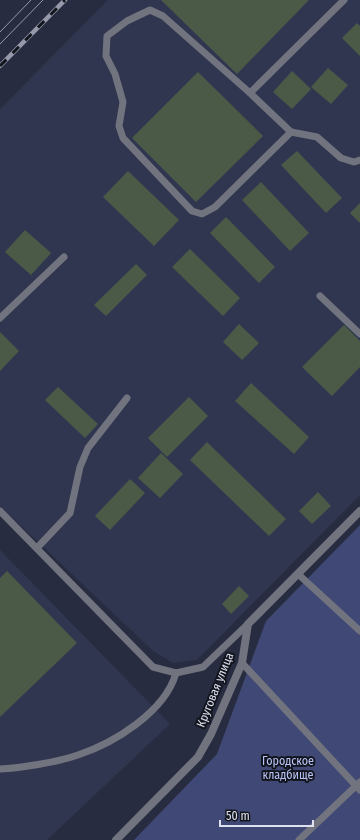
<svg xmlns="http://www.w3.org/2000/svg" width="360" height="840" font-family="'Fira Sans Condensed',sans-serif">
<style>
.built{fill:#30364f}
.green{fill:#404975}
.building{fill:#4b5a47}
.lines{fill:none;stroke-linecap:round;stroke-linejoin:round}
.lane{stroke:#71747e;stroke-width:7}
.street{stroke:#71747e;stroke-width:8}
.tram{stroke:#9599a9;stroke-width:1}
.rail-casing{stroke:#9599a9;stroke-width:4.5}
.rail{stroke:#13151e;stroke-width:3;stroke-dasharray:9;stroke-linecap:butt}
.labels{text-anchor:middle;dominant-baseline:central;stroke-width:4;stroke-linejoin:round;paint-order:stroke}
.street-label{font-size:12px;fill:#dde1ee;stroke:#13151e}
.park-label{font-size:12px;fill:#b9c5f6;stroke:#13151e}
</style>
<rect width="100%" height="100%" fill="#282c40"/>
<g class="built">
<polygon points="108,0 360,0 360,495 197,660 173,663 153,651 0,506 0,109"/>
<polygon points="0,550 170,724 47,840 0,840"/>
</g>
<polygon class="green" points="360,525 360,840 134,840 217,754 266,621"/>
<g class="building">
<polygon points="161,0 309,0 237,74"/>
<polygon points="357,23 360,26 360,56 342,38"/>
<polygon points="328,68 348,85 331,104 311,87"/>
<polygon points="292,71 311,89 292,109 273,92"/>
<polygon points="198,72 263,136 196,202 132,138"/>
<polygon points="297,151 342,198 326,213 281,165"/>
<polygon points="128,171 179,220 154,246 103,197"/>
<polygon points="261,182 309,233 290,251 242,200"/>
<polygon points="360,203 360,223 350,213"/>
<polygon points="226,217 275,267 259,283 210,233"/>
<polygon points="25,230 51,253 31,275 5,252"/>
<polygon points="190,249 240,298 223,316 172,267"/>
<polygon points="136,264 147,275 106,316 94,305"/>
<polygon points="239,324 259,343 242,360 223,342"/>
<polygon points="344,325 360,341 360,367 332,396 302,367"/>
<polygon points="0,332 19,351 0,371"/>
<polygon points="251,383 309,437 294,454 235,401"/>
<polygon points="58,387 98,424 85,438 45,400"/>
<polygon points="189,397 208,416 167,457 148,438"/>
<polygon points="207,442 286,519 269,536 190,460"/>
<polygon points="161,453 183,474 160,498 138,478"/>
<polygon points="130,479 145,493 110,530 95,516"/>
<polygon points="318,492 331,506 312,524 299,511"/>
<polygon points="7,571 77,643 0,717 0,578"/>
<polygon points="239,586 249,596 231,614 222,604"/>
</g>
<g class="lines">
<g class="lane">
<polyline points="344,0 250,93 291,132 317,137 341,158 354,162 360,160"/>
<polyline points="250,93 163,16 150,10 127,21 107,36 106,56 115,74 123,102 119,126 123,138 192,211 202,214 215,207 291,132"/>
<polyline points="320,296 360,334"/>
<polyline points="0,318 64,257"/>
<polyline points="0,511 153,667 176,673 203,667 248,624"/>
<polyline points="37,548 70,513 80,467 88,448 127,398"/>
<polyline points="298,574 360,631"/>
<polyline points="242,663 360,790"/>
<path d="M0 769C21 768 58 762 78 755 114 743 165 712 176 673"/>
<polyline points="299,840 360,782"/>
</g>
<polyline class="street" points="116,840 198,757 211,734 242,663 248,624 360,511"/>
<g class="tram">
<polyline points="0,32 31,0"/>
<polyline points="0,44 43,0"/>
</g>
<defs>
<polyline id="rail" points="0,66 65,0"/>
</defs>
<use href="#rail" class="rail-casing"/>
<use href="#rail" class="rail"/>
</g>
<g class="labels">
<g class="street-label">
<text transform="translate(215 690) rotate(-68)">Круговая улица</text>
</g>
<g class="park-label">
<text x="288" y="761">Городское<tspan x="288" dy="14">кладбище</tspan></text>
</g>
</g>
<path d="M220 820v6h93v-6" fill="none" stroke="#dde1ee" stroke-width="2"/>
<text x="226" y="820" font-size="12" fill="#dde1ee" stroke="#13151e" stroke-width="3" paint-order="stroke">50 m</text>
</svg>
